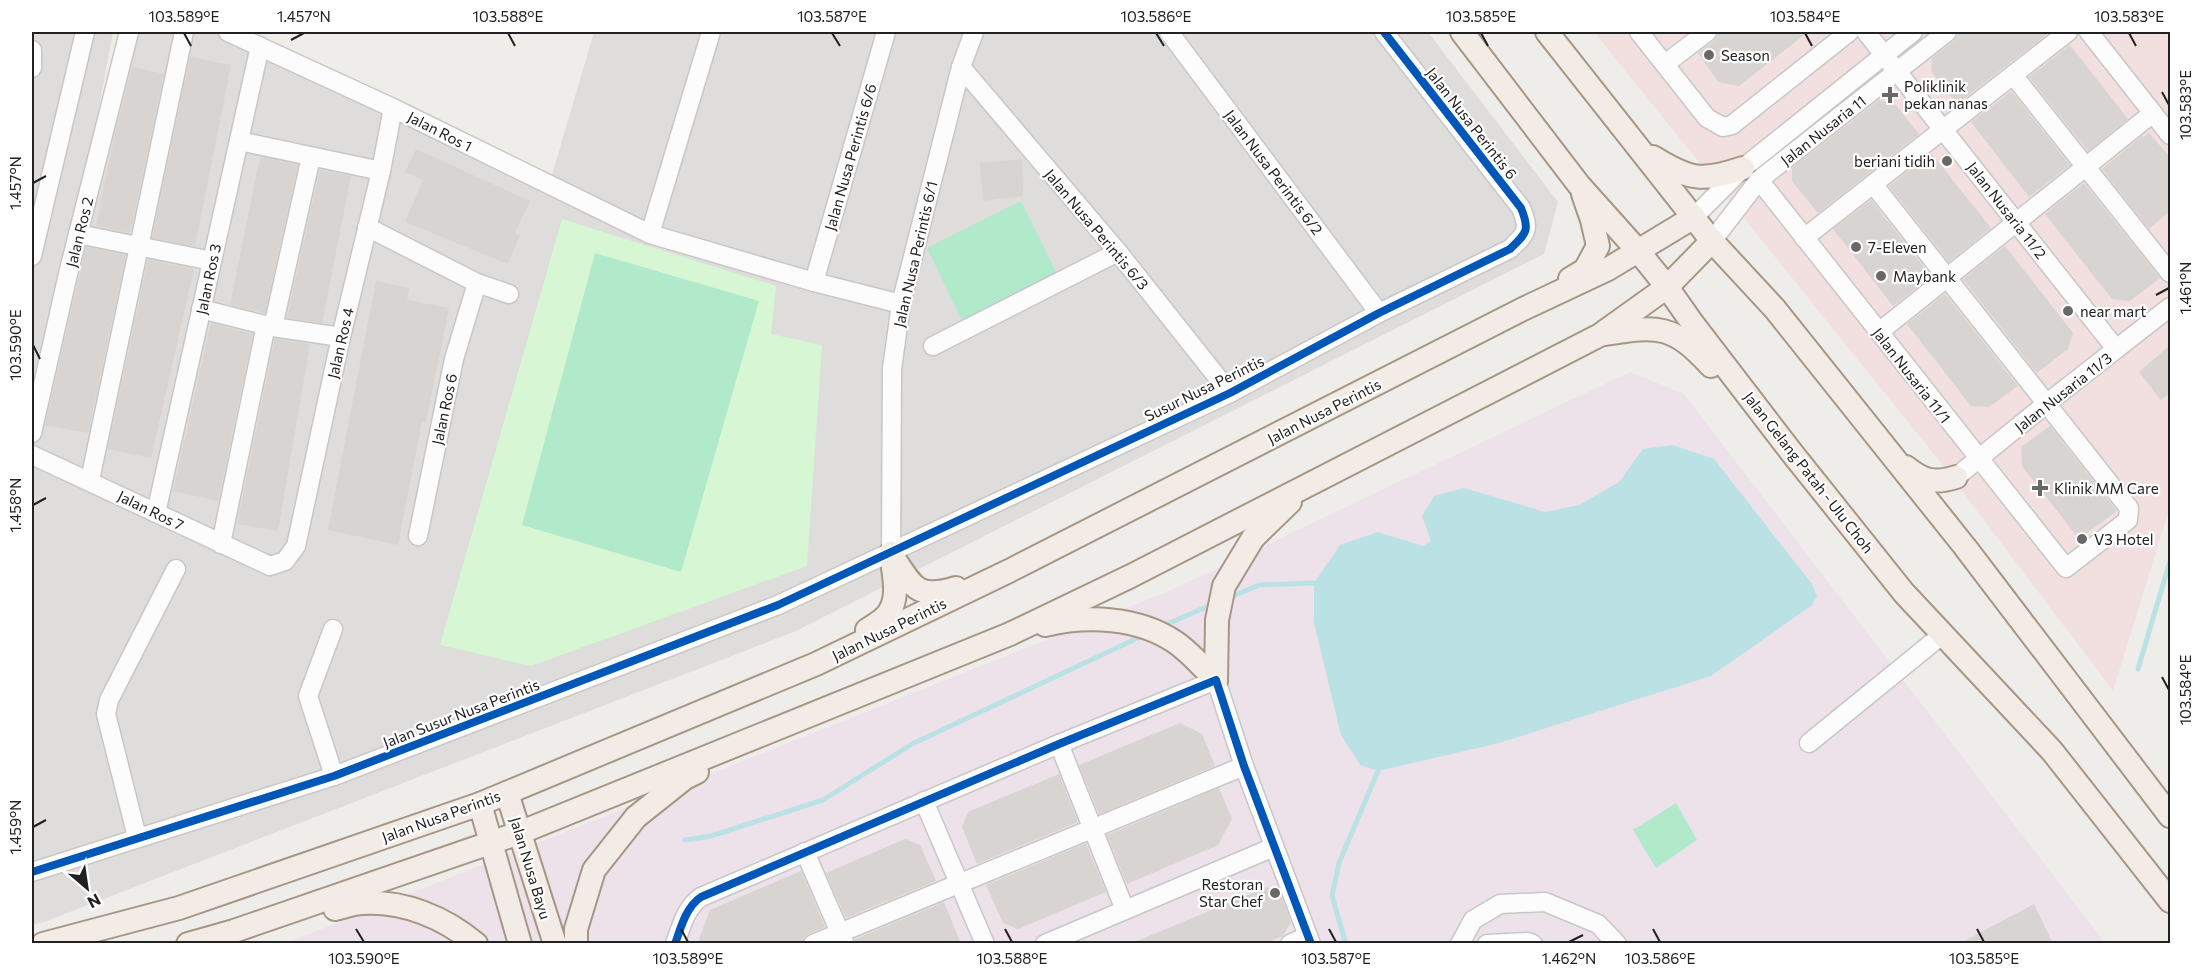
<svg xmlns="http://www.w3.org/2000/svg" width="2202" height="975" font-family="Commissioner,sans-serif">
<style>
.residential{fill:#dedddb}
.commercial{fill:#f2e0e0}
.industrial{fill:#ede1ea}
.park{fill:#d7f6d3}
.pitch{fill:#b1eacb}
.water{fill:#bae2e5}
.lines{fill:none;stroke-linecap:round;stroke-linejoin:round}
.stream{stroke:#bae2e5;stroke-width:5}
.building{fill:#d7d4d2}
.minor-casing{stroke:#c8c7c6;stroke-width:21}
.major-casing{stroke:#a69785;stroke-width:26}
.minor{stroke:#fdfcfc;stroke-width:18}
.major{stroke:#f2ebe6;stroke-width:22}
.cycleway-casing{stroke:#fff;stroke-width:11}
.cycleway{stroke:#0057b8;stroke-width:8}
.ticks{fill:none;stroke:#212121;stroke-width:2}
.poi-dot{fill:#696867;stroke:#fff;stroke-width:2}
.labels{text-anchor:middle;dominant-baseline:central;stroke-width:4.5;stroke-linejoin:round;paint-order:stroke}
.poi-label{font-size:15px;fill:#212121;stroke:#fff;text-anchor:start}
.street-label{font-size:15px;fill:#212121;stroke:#fff}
.neatline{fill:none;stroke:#212121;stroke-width:2}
.ticks-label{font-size:15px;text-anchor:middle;fill:#212121}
</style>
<rect width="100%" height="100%" fill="#efedea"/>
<polygon class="residential" points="32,32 113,32 70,263 129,32 226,32 549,185 594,32 1428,32 1558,202 1544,254 796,631 44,922 32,925"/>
<polygon class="commercial" points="1594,32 2166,32 2170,42 2170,507 2113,691 1937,458"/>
<polygon class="industrial" points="1630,372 1684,394 2105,943 284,944 1169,591"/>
<polygon class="park" points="562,219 776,286 771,334 822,345 807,566 531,666 440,645"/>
<g class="pitch">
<polygon points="1021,201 1057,274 962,321 927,248"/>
<polygon points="595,253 759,301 681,572 522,525"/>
<polygon points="1676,803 1697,840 1656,868 1633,830"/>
</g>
<polygon class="water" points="1672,445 1714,459 1812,584 1817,596 1811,606 1711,676 1499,743 1378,771 1360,765 1341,735 1314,623 1314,583 1340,545 1378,532 1423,546 1431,541 1422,516 1434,496 1464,488 1545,512 1579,505 1619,482 1643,449"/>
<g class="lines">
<g class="stream">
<polyline points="1229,598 1259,585 1314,583"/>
<polyline points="1163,626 1215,603"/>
<polyline points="2138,669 2170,561"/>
<polyline points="685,840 711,836 823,800 912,744 1144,635"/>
<polyline points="1346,944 1332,896 1339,863 1378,771"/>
</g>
</g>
<g class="building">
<polygon points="1718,32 1808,32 1739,86 1718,82 1698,53 1714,41"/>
<polygon points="1959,32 2050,32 1957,104 1931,71 1932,58 1954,41"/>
<polygon points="2070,45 2128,119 2088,151 2029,77"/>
<polygon points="190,57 231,65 195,246 152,238"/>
<polygon points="132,67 164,74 130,233 96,226 115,134"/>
<polygon points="2011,91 2070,165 2029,197 1971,122"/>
<polygon points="1879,100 1894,103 1919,134 1818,213 1792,181 1792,168"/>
<polygon points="2149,133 2170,157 2170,211 2149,229 2102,169 2142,136 2143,138"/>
<polygon points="416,149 530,201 515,233 520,235 508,264 405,222 423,180 405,172"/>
<polygon points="1931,153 1991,228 1949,262 1889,186"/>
<polygon points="260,157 298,165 265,313 230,305"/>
<polygon points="1022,159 1023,196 983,201 980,163"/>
<polygon points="320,170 351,176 322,323 287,318"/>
<polygon points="2084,183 2160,278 2130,301 2112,299 2045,214"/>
<polygon points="1871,200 1931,276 1893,306 1833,229"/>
<polygon points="2005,246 2073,333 2068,349 2038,372 2036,372 1963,279"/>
<polygon points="86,247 126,255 88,433 45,425"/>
<polygon points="148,260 194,269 151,458 108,449"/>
<polygon points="376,281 409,288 407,300 449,308 426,422 422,421 398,545 328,530"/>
<polygon points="1945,294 2018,386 1989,407 1971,406 1907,324"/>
<polygon points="211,323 253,334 218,501 173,491"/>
<polygon points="275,339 310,344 278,531 237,524"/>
<polygon points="2170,345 2170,393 2161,400 2139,372"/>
<polygon points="2050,426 2117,511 2079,539 2022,466 2021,447"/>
<polygon points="1180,723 1202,734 1215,766 1099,814 1079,765"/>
<polygon points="1059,774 1078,822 977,864 962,827 968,812"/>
<polygon points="1219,788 1232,819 1218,845 1127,884 1107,835"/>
<polygon points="905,839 920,845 936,881 846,918 826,873"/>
<polygon points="1086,843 1106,892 1018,929 1003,923 986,885"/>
<polygon points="801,871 825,927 808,934 804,938 802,944 697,944 710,910"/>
<polygon points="1267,887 1279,891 1291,922 1283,936 1264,944 1130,944"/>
<polygon points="944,902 961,944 855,944 855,939"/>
<polygon points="2034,904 2053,944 1959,944"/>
</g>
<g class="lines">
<defs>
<g id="minor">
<polyline points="228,32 393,108 650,234 814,282 901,304"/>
<polyline points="1169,32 1379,313"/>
<polyline points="1639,32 1707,118 1723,127 1732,125 1849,32"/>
<polyline points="1866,32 2116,349"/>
<polyline points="2089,32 2170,135"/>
<polyline points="32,50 32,68"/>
<polyline points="1665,64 1707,32"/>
<polyline points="961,67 1118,252 1230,393"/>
<polyline points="2013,75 2170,273"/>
<polyline points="239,141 381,171"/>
<polyline points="1759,180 2066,568 2128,520 2129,508 1873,184"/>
<polyline points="1694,217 1743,168 1913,32"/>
<polyline points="367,227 477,283 509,294"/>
<polyline points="78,234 212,261"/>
<polyline points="650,234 711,32"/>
<polyline points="1804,238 2068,32"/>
<polyline points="1712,241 1759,180 1947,32"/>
<polyline points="32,256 85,32"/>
<polyline points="814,282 886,32"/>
<polyline points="201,309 273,327 341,337"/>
<polyline points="273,327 311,157"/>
<polyline points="1879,332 2153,113"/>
<polyline points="933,346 1118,252"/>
<polyline points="32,433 68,274 129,32"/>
<polyline points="32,455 270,566 285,561 296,546 341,337 381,171 393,108"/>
<polyline points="1956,477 2046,404 2170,307"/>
<polyline points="90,480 184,32"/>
<polyline points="156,513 260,46"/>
<polyline points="418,536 454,359 477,283"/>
<polyline points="221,544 266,325"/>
<polyline points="891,553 892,369 901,304 961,67 974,32"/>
<polyline points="333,629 308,696 334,776"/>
<polyline points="1809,743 1943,634"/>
<polyline points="1059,744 1125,910"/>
<polyline points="924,801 985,944"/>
<polyline points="137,837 106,714 109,700 176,569"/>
<polyline points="805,852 844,942"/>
<path d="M32 872 334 776 778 605 1230 393 1379 313 1510 249C1527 233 1530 230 1521 208L1384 32"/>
<path d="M675 944C681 927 686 907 701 897L1059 744 1216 680 1244 766 1311 944"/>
<polyline points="813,944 1244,766"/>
<polyline points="1045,944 1274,847"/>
<polyline points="1290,944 1308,936"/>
<polyline points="1460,944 1473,920 1500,904 1545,902 1598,924 1617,944"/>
<polyline points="1487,944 1528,942 1533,944"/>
</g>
<g id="major">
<polyline points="1462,32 1579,185 1639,252 1667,287 1693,324 1792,453 1904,593 2052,751 2170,901"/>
<polyline points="1547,32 1712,241 1775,309 1965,547 2170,816"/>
<path d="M1653 157C1690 180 1702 182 1743 168"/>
<polyline points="1570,279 1585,270 1598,246 1592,220 1583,194"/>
<path d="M1605 334C1659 325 1673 325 1711 366"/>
<path d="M1906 467C1923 481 1935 484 1956 477"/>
<path d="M893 557C913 587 917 600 956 588"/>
<path d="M1045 625C1087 615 1138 617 1175 642 1190 652 1203 668 1216 680"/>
<path d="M867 630C873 626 882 621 887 615 901 598 893 573 891 553"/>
<polyline points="1216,680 1217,620 1224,586 1253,538 1290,502"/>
<polyline points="507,793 555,944"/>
<polyline points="480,804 520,944"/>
<path d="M335 909C344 907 354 903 363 903 404 901 444 917 476 944"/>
<polyline points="43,944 179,908 480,804 816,664 1009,571 1523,309 1608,269 1694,217"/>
<polyline points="188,944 234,931 519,833 1010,634 1131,576 1600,335 1667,287 1712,241"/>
<polyline points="576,944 576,929 594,870 636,817 685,778 697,772"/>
</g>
</defs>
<use href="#minor" class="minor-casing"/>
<use href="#major" class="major-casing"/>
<use href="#minor" class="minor"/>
<use href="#major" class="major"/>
<defs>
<g id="cycleway">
<path d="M32 872 334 776 778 605 1230 393 1379 313 1510 249C1527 233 1530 230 1521 208L1384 32"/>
<path d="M675 944C681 927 686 907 701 897L1059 744 1216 680 1244 766 1311 944"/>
</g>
</defs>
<use href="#cycleway" class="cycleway-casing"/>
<use href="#cycleway" class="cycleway"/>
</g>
<path class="ticks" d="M184 33 191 46M508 33 515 46M832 33 840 46M1156 33 1164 46M1481 33 1488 46M1805 33 1812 46M2129 33 2136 46M291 40 304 33M2162 92 2169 105M33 183 46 176M2156 295 2169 288M33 345 40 359M33 505 46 498M2162 677 2169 690M33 827 46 820M356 929 364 942M681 929 688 942M1005 929 1012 942M1329 929 1336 942M1653 929 1660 942M1977 929 1984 942M1569 942 1583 935"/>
<g class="poi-dot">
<circle cx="1709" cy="55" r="6"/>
<path d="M1887 86h6v6h6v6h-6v6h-6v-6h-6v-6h6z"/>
<circle cx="1947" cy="161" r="6"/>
<circle cx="1856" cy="247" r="6"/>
<circle cx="1881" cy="276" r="6"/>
<circle cx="2068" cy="311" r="6"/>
<path d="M2037 479h6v6h6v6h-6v6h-6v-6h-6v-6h6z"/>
<circle cx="2082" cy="539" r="6"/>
<circle cx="1275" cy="893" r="6"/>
</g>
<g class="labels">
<g class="poi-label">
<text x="1721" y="55">Season</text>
<text x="1904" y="86">Poliklinik<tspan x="1904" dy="17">pekan nanas</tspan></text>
<text x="1935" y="161" text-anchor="end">beriani tidih</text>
<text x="1868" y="247">7-Eleven</text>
<text x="1893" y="276">Maybank</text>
<text x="2080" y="311">near mart</text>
<text x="2054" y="488">Klinik MM Care</text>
<text x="2094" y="539">V3 Hotel</text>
<text x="1263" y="884" text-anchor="end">Restoran<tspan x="1263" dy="17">Star Chef</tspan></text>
</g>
<g class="street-label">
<text transform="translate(1472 123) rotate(52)">Jalan Nusa Perintis 6</text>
<text transform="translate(1823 130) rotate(-38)">Jalan Nusaria 11</text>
<text transform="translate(440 131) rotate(27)">Jalan Ros 1</text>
<text transform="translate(850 157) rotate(-74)">Jalan Nusa Perintis 6/6</text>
<text transform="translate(1274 172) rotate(53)">Jalan Nusa Perintis 6/2</text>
<text transform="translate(2007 210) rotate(52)">Jalan Nusaria 11/2</text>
<text transform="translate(1097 229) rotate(50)">Jalan Nusa Perintis 6/3</text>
<text transform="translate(79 232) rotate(-76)">Jalan Ros 2</text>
<text transform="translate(915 254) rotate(-77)">Jalan Nusa Perintis 6/1</text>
<text transform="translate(208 279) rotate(-78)">Jalan Ros 3</text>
<text transform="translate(340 343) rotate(-77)">Jalan Ros 4</text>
<text transform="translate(1912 375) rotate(52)">Jalan Nusaria 11/1</text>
<text transform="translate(1204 388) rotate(-26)">Susur Nusa Perintis</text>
<text transform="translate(2063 392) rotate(-38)">Jalan Nusaria 11/3</text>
<text transform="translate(444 409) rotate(-78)">Jalan Ros 6</text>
<text transform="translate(1324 411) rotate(-27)">Jalan Nusa Perintis</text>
<text transform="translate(1809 472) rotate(52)">Jalan Gelang Patah - Ulu Choh</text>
<text transform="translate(151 510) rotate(26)">Jalan Ros 7</text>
<text transform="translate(889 629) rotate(-26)">Jalan Nusa Perintis</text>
<text transform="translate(461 713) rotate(-21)">Jalan Susur Nusa Perintis</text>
<text transform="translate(441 816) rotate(-20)">Jalan Nusa Perintis</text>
<text transform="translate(531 868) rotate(73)">Jalan Nusa Bayu</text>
</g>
</g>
<rect width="2202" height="975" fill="none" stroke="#ffffff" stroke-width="66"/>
<g transform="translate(87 888) rotate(151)" stroke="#ffffff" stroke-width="4.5" paint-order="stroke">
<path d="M0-4.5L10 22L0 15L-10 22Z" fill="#212121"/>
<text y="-9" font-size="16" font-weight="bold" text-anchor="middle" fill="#212121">N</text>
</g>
<rect x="33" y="33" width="2136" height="909" class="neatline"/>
<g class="ticks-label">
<text x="184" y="22">103.589°E</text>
<text x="304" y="22">1.457°N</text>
<text x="508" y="22">103.588°E</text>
<text x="832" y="22">103.587°E</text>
<text x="1156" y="22">103.586°E</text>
<text x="1481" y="22">103.585°E</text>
<text x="1805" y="22">103.584°E</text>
<text x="2129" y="22">103.583°E</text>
<text transform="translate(2186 105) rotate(-90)" y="5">103.583°E</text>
<text transform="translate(16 183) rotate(-90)" y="5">1.457°N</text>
<text transform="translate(2186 288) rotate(-90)" y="5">1.461°N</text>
<text transform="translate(16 345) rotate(-90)" y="5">103.590°E</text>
<text transform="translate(16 505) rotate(-90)" y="5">1.458°N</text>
<text transform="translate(2186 690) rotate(-90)" y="5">103.584°E</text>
<text transform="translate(16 827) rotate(-90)" y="5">1.459°N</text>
<text x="364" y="964">103.590°E</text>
<text x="688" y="964">103.589°E</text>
<text x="1012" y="964">103.588°E</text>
<text x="1336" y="964">103.587°E</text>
<text x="1569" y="964">1.462°N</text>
<text x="1660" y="964">103.586°E</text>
<text x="1984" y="964">103.585°E</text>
</g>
</svg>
